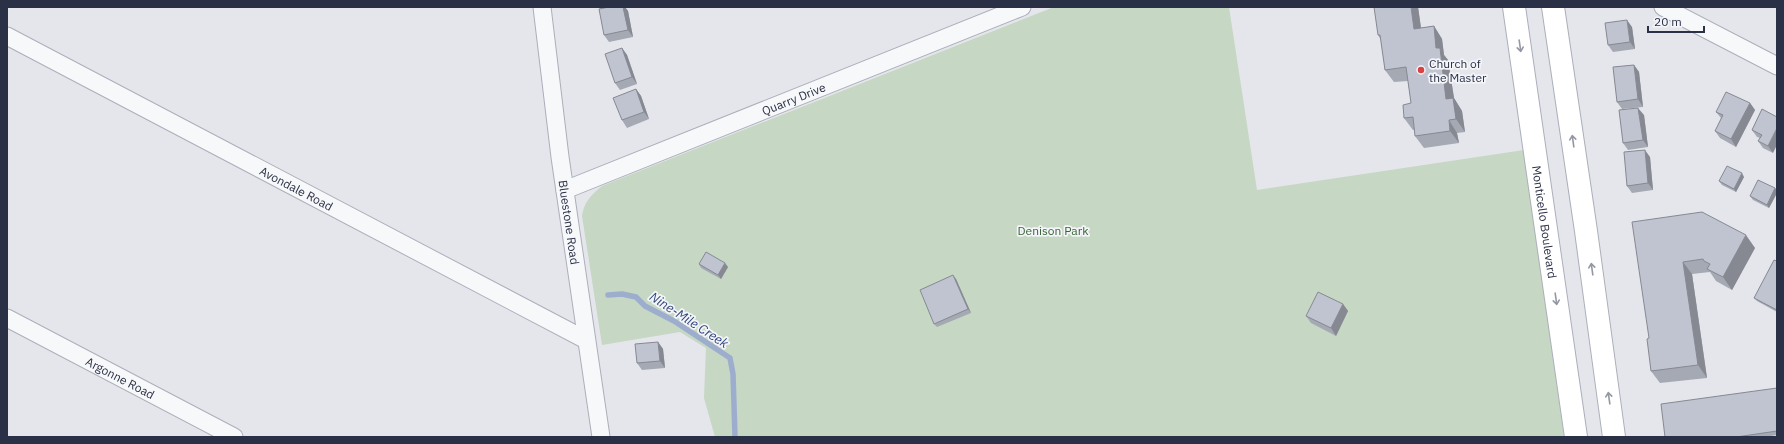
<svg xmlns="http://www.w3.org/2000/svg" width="1784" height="444" font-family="'IBM Plex Sans',sans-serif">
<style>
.green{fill:#c6d7c4}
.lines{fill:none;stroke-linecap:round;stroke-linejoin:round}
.stream{stroke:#9dadce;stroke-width:5.5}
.street-casing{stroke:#acafba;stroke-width:19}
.secondary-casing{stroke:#acafba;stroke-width:24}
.street{stroke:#f7f8fa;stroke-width:17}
.secondary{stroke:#fff;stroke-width:22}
.wall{fill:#a5a9b3}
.shaded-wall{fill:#868992}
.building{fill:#c0c4d0;stroke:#868992}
.oneway{stroke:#9498a2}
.poi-dot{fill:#d74243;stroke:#f4f5f9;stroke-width:1.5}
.labels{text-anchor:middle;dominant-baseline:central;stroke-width:3.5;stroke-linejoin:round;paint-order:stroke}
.poi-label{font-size:12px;fill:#2a3046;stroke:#f4f5f9;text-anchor:start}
.street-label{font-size:12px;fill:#2a3046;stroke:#f4f5f9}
.park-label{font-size:12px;fill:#386336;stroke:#f4f5f9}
.water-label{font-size:13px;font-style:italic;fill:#31487d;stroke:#f4f5f9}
</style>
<rect width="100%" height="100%" fill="#e4e6ec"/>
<path class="green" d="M1054 7H1229L1257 190 1524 150 1564 437H715L704 398 706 348 680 332 602 345 582 216C584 202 591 195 602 186Z"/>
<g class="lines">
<polyline class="stream" points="608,295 622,294 636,297 645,306 674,321 730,358 733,374 735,437"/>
<defs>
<g id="street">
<path id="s1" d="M542 7 560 157 601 437"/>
<polyline points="1663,7 1777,66"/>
<path id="s2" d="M7 36 586 340"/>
<path id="s3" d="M565 190 1022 7"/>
<path id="s4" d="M7 318 234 437"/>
</g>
<g id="secondary">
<path id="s5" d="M1514 7 1576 437"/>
<polyline points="1553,7 1586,231 1614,437"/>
</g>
</defs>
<use href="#street" class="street-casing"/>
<use href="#secondary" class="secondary-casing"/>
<use href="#street" class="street"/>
<use href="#secondary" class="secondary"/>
</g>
<g class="wall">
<polygon points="609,7 625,7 628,11 633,37 609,42 604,35"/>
<polygon points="1418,7 1421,28 1434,26 1442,39 1444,55 1448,60 1454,98 1462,111 1465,132 1457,133 1459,143 1424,148 1415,136 1415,130 1413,130 1404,118 1411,103 1408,81 1394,82 1385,70 1381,40 1378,35"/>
<polygon points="1632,27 1635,49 1613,52 1608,45"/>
<polygon points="622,48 627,55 637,84 620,90 615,83"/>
<polygon points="1634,65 1639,72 1643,107 1622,109 1617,102"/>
<polygon points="636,89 641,96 649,119 627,128 622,120"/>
<polygon points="1750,103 1755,110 1736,147 1720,138 1715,131 1721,118 1716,112"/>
<polygon points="1762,109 1773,153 1763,148 1758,141 1760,138 1757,137 1752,130"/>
<polygon points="1644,115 1648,147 1628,150 1623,143"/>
<polygon points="1650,157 1653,190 1632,193 1627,186"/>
<polygon points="1744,177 1736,192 1722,185 1719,181"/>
<polygon points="1775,188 1777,191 1777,193 1769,208 1753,200 1750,196"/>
<polygon points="1702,212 1755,248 1732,290 1716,281 1710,272 1692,274 1707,378 1660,383 1651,371 1649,338"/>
<polygon points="1777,261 1777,312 1757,301 1754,298"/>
<polygon points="699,264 728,267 721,279 701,268"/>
<polygon points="956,279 971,313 937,327 934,324"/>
<polygon points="1343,304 1348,311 1336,336 1311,323 1306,316"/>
<polygon points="658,342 663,349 665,368 642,370 637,363"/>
<polygon points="1777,388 1777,435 1765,437 1665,437"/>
</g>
<g class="shaded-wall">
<polygon points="623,7 625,7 628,11 633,37 628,30"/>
<polygon points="1411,7 1418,7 1423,42 1414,29"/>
<polygon points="1627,20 1632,27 1635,49 1630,42"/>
<polygon points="1434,26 1442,39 1444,55 1448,60 1454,98 1462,111 1465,132 1456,119 1446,99 1436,48"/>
<polygon points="622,48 627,55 637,84 632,77"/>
<polygon points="1634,65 1639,72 1643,107 1638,99"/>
<polygon points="636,89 641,96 649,119 644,112"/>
<polygon points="1750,103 1755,110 1736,147 1731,139"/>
<polygon points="1638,108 1644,115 1648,147 1643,140"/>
<polygon points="1449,120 1457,133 1459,143 1450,131"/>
<polygon points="1777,128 1777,145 1773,153 1768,146"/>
<polygon points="1645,150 1650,157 1653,190 1648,183"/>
<polygon points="1742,173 1744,177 1736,192 1734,189"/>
<polygon points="1775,188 1777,191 1777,193 1769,208 1767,205"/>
<polygon points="1746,235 1755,248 1732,290 1723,277"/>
<polygon points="1683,262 1692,274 1707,378 1698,365"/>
<polygon points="725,263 728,267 721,279 718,275"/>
<polygon points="953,275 956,279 971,313 968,309"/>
<polygon points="1343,304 1348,311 1336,336 1331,328"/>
<polygon points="658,342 663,349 665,368 660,361"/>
</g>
<g class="building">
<polygon points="609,7 623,7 628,30 604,35 599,9"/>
<polygon points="1374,7 1411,7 1414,29 1434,26 1436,48 1440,48 1446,99 1453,98 1456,119 1449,120 1450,131 1415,136 1413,117 1404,118 1403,105 1411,103 1406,67 1385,70 1380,35 1378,35"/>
<polygon points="1627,20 1630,42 1608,45 1605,23"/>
<polygon points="622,48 632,77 615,83 605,54"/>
<polygon points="1634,65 1638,99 1617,102 1613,67"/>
<polygon points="636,89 644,112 622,120 613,98"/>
<polygon points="1726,92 1750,103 1731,139 1715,131 1723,115 1716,112"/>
<polygon points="1638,108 1643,140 1623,143 1619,110"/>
<polygon points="1762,109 1777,117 1777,128 1768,146 1758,141 1762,135 1752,130"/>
<polygon points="1645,150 1648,183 1627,186 1624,152"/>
<polygon points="1727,166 1742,173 1734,189 1719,181"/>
<polygon points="1758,180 1775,188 1767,205 1750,196"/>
<polygon points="1702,212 1746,235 1723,277 1707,269 1710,264 1704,261 1703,259 1683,262 1698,365 1651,371 1647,339 1649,338 1632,222"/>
<polygon points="706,252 725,263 718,275 699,264"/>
<polygon points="1774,260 1777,261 1777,310 1754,298"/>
<polygon points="953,275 968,309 934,324 920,290"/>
<polygon points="1318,292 1343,304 1331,328 1306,316"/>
<polygon points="658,342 660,361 637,363 635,344"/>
<polygon points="1777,388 1777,431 1736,437 1665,437 1661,404"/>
</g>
<defs><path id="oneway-shaft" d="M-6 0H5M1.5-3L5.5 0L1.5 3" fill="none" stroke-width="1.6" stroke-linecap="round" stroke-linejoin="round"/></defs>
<g class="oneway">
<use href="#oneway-shaft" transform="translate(1520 46) rotate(82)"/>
<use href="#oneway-shaft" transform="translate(1573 141) rotate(-98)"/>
<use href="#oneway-shaft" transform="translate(1592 269) rotate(-98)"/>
<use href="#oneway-shaft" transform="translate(1556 299) rotate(82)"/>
<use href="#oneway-shaft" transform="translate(1609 398) rotate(-98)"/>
</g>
<circle class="poi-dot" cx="1421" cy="70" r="4"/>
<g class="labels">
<g class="poi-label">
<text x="1429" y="63">Church of<tspan x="1429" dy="14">the Master</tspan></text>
</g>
<g class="street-label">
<text stroke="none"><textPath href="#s3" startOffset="246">Quarry Drive</textPath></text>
<text stroke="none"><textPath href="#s2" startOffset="327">Avondale Road</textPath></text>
<text stroke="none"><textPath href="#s1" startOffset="217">Bluestone Road</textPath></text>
<text stroke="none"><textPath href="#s5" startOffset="217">Monticello Boulevard</textPath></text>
<text stroke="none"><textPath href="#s4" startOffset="128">Argonne Road</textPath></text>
</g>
<g class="park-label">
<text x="1053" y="230">Denison Park</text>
</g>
<g class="water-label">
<text transform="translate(689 320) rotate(33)">Nine-Mile Creek</text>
</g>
</g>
<rect width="1784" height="444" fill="none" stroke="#2a3046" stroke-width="16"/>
<path d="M1648 26v6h56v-6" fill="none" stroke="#2a3046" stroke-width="2"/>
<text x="1654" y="26" font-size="12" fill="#2a3046" stroke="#f4f5f9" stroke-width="3" paint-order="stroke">20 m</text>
</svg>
